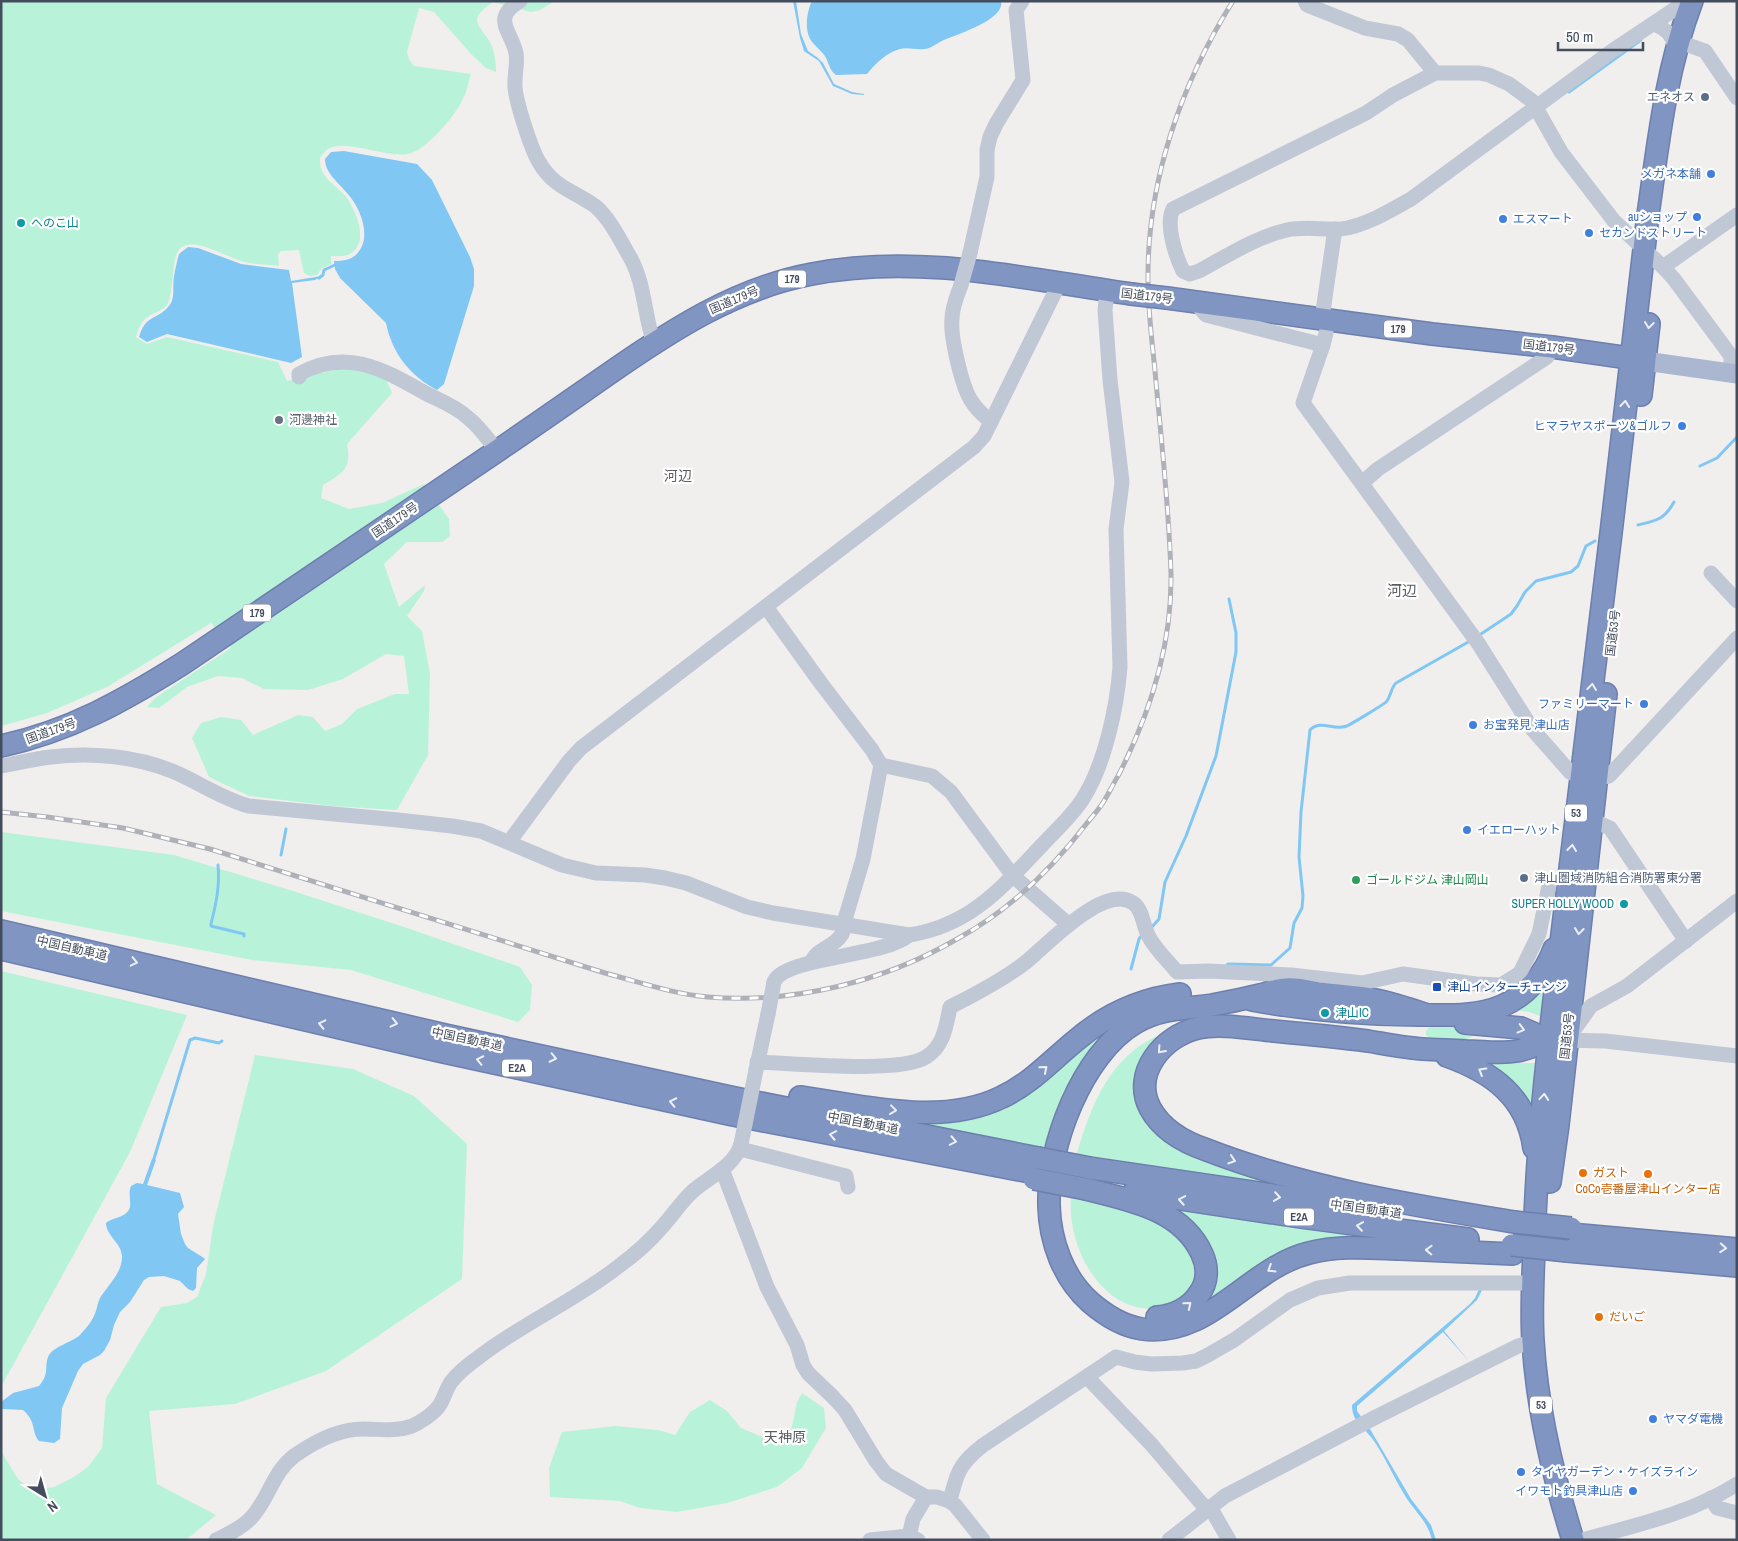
<svg xmlns="http://www.w3.org/2000/svg" width="1738" height="1541" font-family="'Archivo Narrow','Noto Sans JP',sans-serif">
<style>
.green{fill:#b8f3d9}
.water{fill:#80c7f4}
.lines{fill:none;stroke-linecap:round;stroke-linejoin:round}
.stream{stroke:#80c7f4;stroke-width:3}
.highway-casing{stroke:#6c7fae;stroke-width:24}
.minor{stroke:#c0c7d5;stroke-width:15}
.major{stroke:#abb7d0;stroke-width:19}
.highway{stroke:#8195c2;stroke-width:21}
.rail-casing{stroke:#afb1b9;stroke-width:5}
.rail{stroke:#fff;stroke-width:3;stroke-dasharray:9;stroke-linecap:butt}
.highway-bridge-casing{stroke:#6c7fae;stroke-width:24;stroke-linecap:butt}
.minor-bridge{stroke:#c0c7d5;stroke-width:15}
.highway-bridge{stroke:#8195c2;stroke-width:21}
.oneway{stroke:#eceff6}
.service-dot{fill:#5c6f8a;stroke:#fff;stroke-width:2}
.shop-dot{fill:#3f7fe0;stroke:#fff;stroke-width:2}
.culture-dot{fill:#0f9aa8;stroke:#fff;stroke-width:2}
.worship-dot{fill:#6b7280;stroke:#fff;stroke-width:2}
.leisure-dot{fill:#2e9e5b;stroke:#fff;stroke-width:2}
.transit-dot{fill:#1a4fb4;stroke:#fff;stroke-width:2}
.food-dot{fill:#e8710a;stroke:#fff;stroke-width:2}
.labels{text-anchor:middle;dominant-baseline:central;stroke-width:4.5;stroke-linejoin:round;paint-order:stroke}
.shield{fill:#fff;stroke:#7c828e;stroke-width:1}
.shield-label{font-size:11px;font-weight:bold;fill:#444d5d}
.service-label{font-size:12px;fill:#4e5e75;stroke:#fff;text-anchor:end}
.shop-label{font-size:12px;fill:#366cbe;stroke:#fff;text-anchor:start}
.culture-label{font-size:12px;fill:#0d838f;stroke:#fff;text-anchor:start}
.street-label{font-size:12px;fill:#444d5d;stroke:#fff}
.worship-label{font-size:12px;fill:#5b616d;stroke:#fff;text-anchor:start}
.leisure-label{font-size:12px;fill:#27864d;stroke:#fff;text-anchor:start}
.transit-label{font-size:12px;fill:#164399;stroke:#fff;text-anchor:start}
.food-label{font-size:12px;fill:#c56008;stroke:#fff;text-anchor:start}
.neighbourhood-label{font-size:14px;fill:#5a5d64;stroke:#fff}
.quarter-label{font-size:15px;fill:#5a5d64;stroke:#fff}
</style>
<rect width="100%" height="100%" fill="#f1eeee"/>
<g class="green">
<path d="M1 1H555L540 10 531 12 493 2C465 22 480 23 491 44 495 53 496 63 496 72L486 68 472 55 434 12 419 8 407 52 409 59 414 66 471 74C468 82 467 92 463 99 455 116 425 152 407 154 387 158 344 138 328 149 325 151 322 155 320 158 320 161 320 166 321 169 325 180 340 189 347 198 356 212 370 242 350 254 344 257 337 256 331 256V264L322 268 317 275 310 276 304 273 299 250 281 251 278 254 279 266C267 264 253 265 241 261 226 257 183 229 176 256 172 268 173 296 167 305 162 312 150 313 144 320 140 324 138 331 136 337L147 344 167 337 278 362 287 381 338 369H356L386 379 392 393 347 444C352 468 343 473 323 485L321 498 349 509 382 503 424 484 449 519 450 536 442 542H407L384 564 399 607 425 585 424 591 407 616 422 631 430 674 428 755 397 810 332 806 249 796 209 777 192 738 201 723 221 717 241 720 253 735 298 715 313 717 325 731 342 724 357 709 395 694H409L404 656 386 654 343 679 308 690 264 689 242 678 218 676 187 687 159 708 147 707 155 698 231 648 211 623 107 687 47 713 1 726Z"/>
<polygon points="1,832 174,855 290,890 404,927 520,967 532,985 530,1010 518,1022 351,970 252,960 1,911"/>
<polygon points="1,971 187,1015 130,1152 1,1387"/>
<polygon points="1544,986 1540,1016 1529,1012 1510,1009"/>
<path d="M1474 1023 1479 1030C1463 1047 1451 1041 1430 1039L1426 1035V1031L1431 1026Z"/>
<polygon points="1126,1024 1051,1150 901,1122 963,1115 1100,1029"/>
<path d="M1176 1029 1155 1045 1156 1126 1366 1200 1173 1171 1077 1154C1093 1098 1115 1046 1176 1029Z"/>
<polygon points="255,1055 353,1069 414,1096 467,1144 462,1279 326,1371 235,1404 149,1411 157,1484 216,1515 186,1540 1,1540 1,1451 18,1479 32,1490 54,1487 74,1477 88,1467 102,1448 106,1398 161,1307 187,1303 197,1297 206,1274 213,1226"/>
<polygon points="1481,1060 1516,1063 1535,1063 1531,1101 1527,1104"/>
<path d="M1071 1197C1086 1200 1102 1200 1116 1205 1129 1209 1142 1215 1155 1221 1161 1223 1171 1225 1176 1229 1179 1231 1195 1258 1196 1262 1198 1266 1196 1272 1196 1277 1195 1284 1184 1301 1177 1303 1112 1330 1066 1254 1071 1197Z"/>
<polygon points="1164,1206 1410,1242 1340,1243 1201,1313 1211,1285"/>
<polygon points="802,1393 824,1408 826,1428 802,1468 777,1487 727,1503 677,1512 640,1508 620,1501 550,1497 549,1468 562,1432 615,1426 658,1430 675,1435 690,1412 710,1400 727,1411 741,1428 767,1439 791,1431 797,1402"/>
</g>
<g class="water">
<polygon points="793,1 796,1 801,34 808,51 818,58 823,63 834,84 852,92 864,94 864,95 852,94 833,86 819,61 804,51 800,38"/>
<path d="M812 1H1001C1006 19 958 34 944 40 938 42 931 49 924 49 916 50 908 47 900 49 886 53 876 63 867 74L836 75C830 71 829 64 826 58 823 52 817 48 813 43 804 33 806 13 812 1Z"/>
<path d="M344 151 417 164 432 180 470 257 474 269V286L444 384 437 390C410 376 392 353 386 323L340 278 335 269 334 261C347 261 356 259 362 246 369 230 359 206 347 193 338 182 325 173 325 159L331 152Z"/>
<path d="M188 247 198 248 241 264 289 270 291 281 322 276 315 280 292 283 302 357 291 363 167 334 147 342 139 337C146 314 156 321 168 307 176 299 172 287 174 277 175 269 177 262 179 254Z"/>
<path d="M152 1159 156 1160 147 1185 180 1193 184 1207 178 1214 181 1234 185 1244 188 1248 204 1258 205 1259 197 1268 196 1288 193 1291 188 1289 180 1281 164 1276 149 1277 144 1280 130 1302 120 1312 114 1325 110 1340 104 1351 100 1355 83 1364 78 1371 62 1408 60 1439 54 1443 39 1441C31 1432 37 1422 23 1410L2 1409 1 1402 13 1393 39 1386C50 1373 44 1368 48 1357 53 1346 71 1343 80 1335 85 1329 91 1323 94 1316 97 1310 97 1304 100 1298 108 1285 122 1273 122 1257 122 1243 106 1236 106 1223 113 1217 127 1218 130 1207 131 1200 128 1193 131 1186L137 1183 143 1184Z"/>
<path d="M1484 1286 1477 1300 1444 1331 1469 1361 1443 1332 1357 1406V1411L1370 1429 1411 1499 1431 1525 1436 1540H1432C1428 1521 1413 1510 1404 1494 1393 1476 1384 1454 1371 1437 1362 1426 1352 1421 1352 1405L1470 1304 1475 1298 1480 1287Z"/>
</g>
<g class="lines">
<g class="stream">
<polyline points="1569,92 1641,40"/>
<polyline points="319,278 323,275 324,270 337,264"/>
<polyline points="1700,466 1717,458 1737,437"/>
<path d="M1638 525C1657 520 1664 520 1674 502"/>
<polyline points="1481,634 1511,614 1517,606 1525,592 1536,581 1571,572 1578,566 1586,546 1595,541"/>
<polyline points="281,855 286,829"/>
<path d="M218 865C220 886 216 904 211 924V926L244 934V936"/>
<polyline points="1151,928 1159,919 1165,882 1186,836 1216,756 1236,652 1236,633 1229,599"/>
<path d="M1225 967 1228 964 1271 965 1290 948 1294 923 1302 908 1303 896 1299 857 1301 812 1310 730C1321 719 1333 731 1347 726 1351 724 1385 704 1387 701 1391 695 1391 688 1396 683L1470 641"/>
<polyline points="1131,969 1139,939 1142,935"/>
<polyline points="153,1162 190,1040 195,1038 219,1043 222,1041"/>
</g>
<defs>
<g id="highway">
<polyline points="1167,298 1432,334 1552,347 1643,360"/>
<polyline points="1641,395 1649,324"/>
<path d="M1 746C70 731 123 701 182 664 287 593 392 522 497 451 534 426 571 400 607 375 670 331 736 288 812 274 919 253 1025 279 1131 294"/>
<polyline points="1,931 445,1035 735,1098 1038,1158"/>
<polyline points="1,949 439,1051 733,1115 1035,1173"/>
<path d="M1252 1000C1308 1010 1363 1015 1419 1015 1447 1015 1476 1017 1502 1006 1527 995 1545 974 1554 949"/>
<path d="M1428 1015C1409 1009 1390 1002 1371 999 1354 996 1336 995 1318 993 1308 991 1296 988 1286 989 1277 989 1268 993 1260 995 1244 999 1228 1002 1212 1005 1185 1009 1160 1008 1135 1023 1082 1054 1047 1147 1049 1206 1050 1241 1063 1278 1090 1302 1105 1315 1122 1326 1142 1329 1210 1338 1248 1268 1309 1253 1339 1245 1370 1248 1400 1249 1438 1251 1475 1252 1513 1254"/>
<polyline points="1465,1023 1521,1028 1549,1040"/>
<path d="M1447 1056C1492 1072 1527 1097 1534 1148"/>
<path d="M800 1097C865 1106 941 1127 1002 1097 1030 1084 1051 1061 1074 1042 1105 1015 1139 999 1180 994"/>
<polyline points="1090,1168 1387,1212"/>
<polyline points="1550,1182 1558,1125 1606,694"/>
<path d="M1086 1189C1129 1200 1182 1209 1202 1254 1208 1267 1208 1282 1199 1294 1190 1308 1174 1316 1157 1317"/>
<polyline points="1134,1192 1300,1217 1468,1239"/>
<path d="M1514 1222C1411 1205 1305 1188 1207 1150 1183 1142 1162 1130 1150 1108 1132 1073 1163 1036 1198 1028 1221 1023 1251 1029 1274 1031 1306 1034 1337 1037 1368 1041 1386 1044 1405 1048 1423 1049 1437 1050 1451 1050 1466 1051 1483 1051 1500 1054 1517 1051 1528 1049 1539 1044 1549 1040"/>
<polyline points="1570,1234 1737,1249"/>
<polyline points="1567,1251 1737,1266"/>
<path d="M1573 1540C1553 1476 1537 1408 1533 1341 1531 1310 1533 1279 1534 1248 1536 1156 1546 1066 1557 975 1574 828 1594 681 1611 533 1624 427 1635 321 1648 215 1658 144 1666 69 1692 1"/>
</g>
</defs>
<use href="#highway" class="highway-casing"/>
<g class="minor">
<path d="M520 1C491 19 511 30 516 53 518 63 514 76 515 87 516 102 531 149 539 162 553 187 574 191 595 206 609 217 622 243 631 259 645 285 644 315 654 343"/>
<polyline points="1305,1 1307,5 1365,28 1398,34 1408,40 1435,73"/>
<path d="M1687 1 1612 51 1411 199C1392 210 1363 227 1340 229 1322 230 1305 226 1287 230 1256 237 1227 256 1199 271L1190 274 1183 271C1176 257 1165 224 1173 209L1366 113 1393 95 1435 73H1479L1489 75 1509 84 1531 100 1535 106 1561 152 1614 221 1663 267 1674 279 1731 356V373"/>
<path d="M1653 24C1668 29 1674 37 1676 52"/>
<polyline points="1691,46 1705,51 1737,98"/>
<polyline points="970,253 987,177 987,150 990,137 996,124 1023,80 1016,10 1022,1"/>
<polyline points="1663,267 1737,215"/>
<path d="M961 285C957 296 952 307 952 319 950 336 962 388 972 402 977 410 984 416 991 422"/>
<polyline points="1196,303 1206,315 1323,345"/>
<polyline points="1322,318 1335,229"/>
<polyline points="1326,333 1323,345 1303,403 1478,643 1533,730 1570,772 1580,777 1596,778 1609,776 1737,638"/>
<path d="M299 377V374C347 347 384 370 427 394 441 401 455 406 467 417 479 426 488 439 497 451"/>
<polyline points="1362,483 1378,469 1547,357 1552,347"/>
<polyline points="1711,573 1737,601"/>
<polyline points="766,607 820,682 872,750 881,765 863,859 846,916"/>
<polyline points="881,765 932,776 951,792 1013,876 1068,924"/>
<path d="M1 766C18 763 34 759 51 757 90 752 135 756 172 771 199 782 220 798 249 806L398 820 452 826 481 831 562 865 596 873 645 875 665 878 686 883 747 907 773 913 909 935C971 926 1003 886 1044 843 1057 829 1074 814 1084 797 1105 763 1117 707 1120 667L1116 529 1122 482 1110 380 1105 310 1107 291"/>
<polyline points="1592,820 1610,828 1686,941"/>
<polyline points="509,842 569,761 581,748 974,447 984,436 1059,284"/>
<path d="M812 962C815 949 835 947 842 934"/>
<path d="M774 982C783 957 884 957 909 935"/>
<polyline points="1569,1037 1591,1006 1627,986 1737,901"/>
<polyline points="1559,1040 1605,1041 1737,1056"/>
<path d="M757 1062C792 1063 900 1074 926 1057 944 1046 946 1026 950 1007 976 994 1003 980 1026 962 1046 946 1104 883 1133 903 1143 909 1143 927 1149 937 1156 950 1168 961 1177 972L1208 971 1291 975 1362 983 1403 974 1476 984 1501 985 1520 973 1539 934 1550 881"/>
<polyline points="756,1070 768,1014"/>
<polyline points="740,1149 846,1176 848,1187"/>
<polyline points="722,1169 767,1287 797,1345 803,1365 808,1373 833,1397 845,1410 876,1461 886,1474 926,1497 937,1497 949,1501 955,1505 983,1540"/>
<polyline points="1087,1377 1151,1444 1201,1503 1214,1514 1229,1540"/>
<polyline points="1711,1498 1717,1508 1737,1513"/>
<path d="M949 1501C953 1492 954 1483 958 1474 963 1462 972 1454 982 1446L1116 1357 1135 1362 1151 1364 1183 1363 1196 1361 1208 1355 1234 1340 1290 1300 1318 1288 1350 1283H1532"/>
<polyline points="909,1536 913,1519 926,1497"/>
<path d="M216 1540C228 1534 242 1528 251 1518 271 1497 272 1469 300 1452 318 1440 341 1429 363 1429 379 1429 396 1432 412 1426 421 1422 433 1414 439 1406 444 1399 446 1389 451 1382 459 1372 469 1364 479 1357 523 1323 575 1301 619 1266 634 1255 649 1242 661 1228 672 1216 681 1202 693 1191 709 1177 735 1166 741 1144"/>
<polyline points="870,1540 909,1536 918,1540"/>
<polyline points="1169,1540 1225,1496 1374,1418 1518,1346 1533,1342"/>
<path d="M1583 1540C1636 1525 1690 1514 1737 1484"/>
</g>
<polyline class="major" points="1645,361 1737,374"/>
<use href="#highway" class="highway"/>
<defs>
<path id="rail" d="M1 812 47 817 123 828 210 849 605 973C639 982 673 994 708 997 793 1004 883 982 957 939 1008 911 1052 869 1087 823 1093 816 1100 808 1104 801 1109 793 1113 784 1118 776 1150 714 1172 644 1171 574 1169 506 1161 438 1155 371 1152 341 1148 310 1148 280 1147 181 1181 84 1233 1"/>
</defs>
<use href="#rail" class="rail-casing"/>
<use href="#rail" class="rail"/>
<defs>
<g id="highway-bridge">
<polyline points="1131,294 1167,298"/>
<polyline points="1038,1158 1090,1168"/>
<polyline points="1034,1179 1086,1189"/>
<polyline points="1514,1222 1571,1228"/>
<polyline points="1512,1245 1567,1251"/>
</g>
</defs>
<use href="#highway-bridge" class="highway-bridge-casing"/>
<g class="minor-bridge">
<polyline points="961,285 970,253"/>
<polyline points="842,934 846,916"/>
<polyline points="768,1014 774,982"/>
<polyline points="741,1144 756,1070"/>
</g>
<use href="#highway-bridge" class="highway-bridge"/>
</g>
<defs><path id="oneway-chevron" d="M-2-3.5L2.5 0L-2 3.5" fill="none" stroke-width="1.6" stroke-linecap="round" stroke-linejoin="round" transform="scale(1.25)"/></defs>
<g class="oneway">
<use href="#oneway-chevron" transform="translate(1649 325) rotate(97)"/>
<use href="#oneway-chevron" transform="translate(1625 404) rotate(-84)"/>
<use href="#oneway-chevron" transform="translate(1592 687) rotate(-83)"/>
<use href="#oneway-chevron" transform="translate(1572 848) rotate(-83)"/>
<use href="#oneway-chevron" transform="translate(1579 931) rotate(97)"/>
<use href="#oneway-chevron" transform="translate(134 962) rotate(13)"/>
<use href="#oneway-chevron" transform="translate(394 1023) rotate(13)"/>
<use href="#oneway-chevron" transform="translate(322 1024) rotate(-167)"/>
<use href="#oneway-chevron" transform="translate(1521 1029) rotate(15)"/>
<use href="#oneway-chevron" transform="translate(1161 1050) rotate(132)"/>
<use href="#oneway-chevron" transform="translate(553 1058) rotate(12)"/>
<use href="#oneway-chevron" transform="translate(480 1060) rotate(-168)"/>
<use href="#oneway-chevron" transform="translate(1044 1069) rotate(-40)"/>
<use href="#oneway-chevron" transform="translate(1482 1071) rotate(-149)"/>
<use href="#oneway-chevron" transform="translate(1544 1097) rotate(-85)"/>
<use href="#oneway-chevron" transform="translate(673 1102) rotate(-168)"/>
<use href="#oneway-chevron" transform="translate(893 1110) rotate(7)"/>
<use href="#oneway-chevron" transform="translate(833 1135) rotate(-169)"/>
<use href="#oneway-chevron" transform="translate(953 1141) rotate(11)"/>
<use href="#oneway-chevron" transform="translate(1232 1160) rotate(18)"/>
<use href="#oneway-chevron" transform="translate(1277 1197) rotate(8)"/>
<use href="#oneway-chevron" transform="translate(1182 1200) rotate(-170)"/>
<use href="#oneway-chevron" transform="translate(1360 1226) rotate(-172)"/>
<use href="#oneway-chevron" transform="translate(1723 1248) rotate(4)"/>
<use href="#oneway-chevron" transform="translate(1429 1250) rotate(-178)"/>
<use href="#oneway-chevron" transform="translate(1271 1269) rotate(148)"/>
<use href="#oneway-chevron" transform="translate(1188 1305) rotate(-39)"/>
</g>
<g class="service-dot">
<circle cx="1705" cy="97" r="5"/>
<circle cx="1524" cy="878" r="5"/>
</g>
<g class="shop-dot">
<circle cx="1711" cy="174" r="5"/>
<circle cx="1697" cy="217" r="5"/>
<circle cx="1503" cy="219" r="5"/>
<circle cx="1589" cy="233" r="5"/>
<circle cx="1682" cy="426" r="5"/>
<circle cx="1644" cy="704" r="5"/>
<circle cx="1473" cy="725" r="5"/>
<circle cx="1467" cy="830" r="5"/>
<circle cx="1653" cy="1419" r="5"/>
<circle cx="1521" cy="1472" r="5"/>
<circle cx="1633" cy="1491" r="5"/>
</g>
<g class="culture-dot">
<circle cx="21" cy="223" r="5"/>
<circle cx="1624" cy="904" r="5"/>
<circle cx="1325" cy="1013" r="5"/>
</g>
<circle class="worship-dot" cx="279" cy="420" r="5"/>
<circle class="leisure-dot" cx="1356" cy="880" r="5"/>
<rect class="transit-dot" x="1432" y="982" width="10" height="10" rx="2.5"/>
<g class="food-dot">
<circle cx="1583" cy="1173" r="5"/>
<circle cx="1648" cy="1174" r="5"/>
<circle cx="1599" cy="1317" r="5"/>
</g>
<g class="labels">
<g class="shield">
<rect x="778" y="270.5" width="28" height="17" rx="4"/>
<rect x="1384" y="320.5" width="28" height="17" rx="4"/>
<rect x="243" y="604.5" width="28" height="17" rx="4"/>
<rect x="1565" y="804.5" width="22" height="17" rx="4"/>
<rect x="502" y="1059.5" width="30" height="17" rx="4"/>
<rect x="1284" y="1208.5" width="30" height="17" rx="4"/>
<rect x="1530" y="1396.5" width="22" height="17" rx="4"/>
</g>
<g class="shield-label">
<text x="792" y="279">179</text>
<text x="1398" y="329">179</text>
<text x="257" y="613">179</text>
<text x="1576" y="813">53</text>
<text x="517" y="1068">E2A</text>
<text x="1299" y="1217">E2A</text>
<text x="1541" y="1405">53</text>
</g>
<g class="service-label">
<text x="1695" y="97">エネオス</text>
<text x="1534" y="878" text-anchor="start">津山圏域消防組合消防署東分署</text>
</g>
<g class="shop-label">
<text x="1701" y="174" text-anchor="end">メガネ本舗</text>
<text x="1687" y="217" text-anchor="end">auショップ</text>
<text x="1513" y="219">エスマート</text>
<text x="1599" y="233">セカンドストリート</text>
<text x="1672" y="426" text-anchor="end">ヒマラヤスポーツ&amp;ゴルフ</text>
<text x="1634" y="704" text-anchor="end">ファミリーマート</text>
<text x="1483" y="725">お宝発見 津山店</text>
<text x="1477" y="830">イエローハット</text>
<text x="1663" y="1419">ヤマダ電機</text>
<text x="1531" y="1472">タイヤガーデン・ケイズライン</text>
<text x="1623" y="1491" text-anchor="end">イワモト釣具津山店</text>
</g>
<g class="culture-label">
<text x="31" y="223">へのこ山</text>
<text x="1614" y="904" text-anchor="end">SUPER HOLLY WOOD</text>
<text x="1335" y="1013">津山IC</text>
</g>
<g class="street-label">
<text transform="translate(1147 296) rotate(7)">国道179号</text>
<text transform="translate(734 300) rotate(-23)">国道179号</text>
<text transform="translate(1549 347) rotate(7)">国道179号</text>
<text transform="translate(395 520) rotate(-34)">国道179号</text>
<text transform="translate(1613 633) rotate(-83)">国道53号</text>
<text transform="translate(51 731) rotate(-20)">国道179号</text>
<text transform="translate(72 948) rotate(13)">中国自動車道</text>
<text transform="translate(1567 1036) rotate(-84)">国道53号</text>
<text transform="translate(467 1039) rotate(12)">中国自動車道</text>
<text transform="translate(863 1123) rotate(11)">中国自動車道</text>
<text transform="translate(1366 1209) rotate(8)">中国自動車道</text>
</g>
<g class="worship-label">
<text x="289" y="420">河邊神社</text>
</g>
<g class="leisure-label">
<text x="1366" y="880">ゴールドジム 津山岡山</text>
</g>
<g class="transit-label">
<text x="1447" y="987">津山インターチェンジ</text>
</g>
<g class="food-label">
<text x="1593" y="1173">ガスト</text>
<text x="1648" y="1189" text-anchor="middle">CoCo壱番屋津山インター店</text>
<text x="1609" y="1317">だいご</text>
</g>
<g class="neighbourhood-label">
<text x="678" y="476">河辺</text>
<text x="785" y="1437">天神原</text>
</g>
<g class="quarter-label">
<text x="1402" y="590">河辺</text>
</g>
</g>
<rect width="1738" height="1541" fill="none" stroke="#444d5d" stroke-width="5"/>
<g transform="translate(45 1496) rotate(143)" stroke="#ffffff" stroke-width="4" paint-order="stroke">
<path d="M0-4L9 19L0 12L-9 19Z" fill="#444d5d"/>
<text y="-8" font-size="14" font-weight="bold" text-anchor="middle" fill="#444d5d">N</text>
</g>
<path d="M1558 42v8h85v-8" fill="none" stroke="#444d5d" stroke-width="2.5"/>
<text x="1566" y="42" font-size="15" fill="#444d5d" stroke="#ffffff" stroke-width="4" paint-order="stroke">50 m</text>
</svg>
